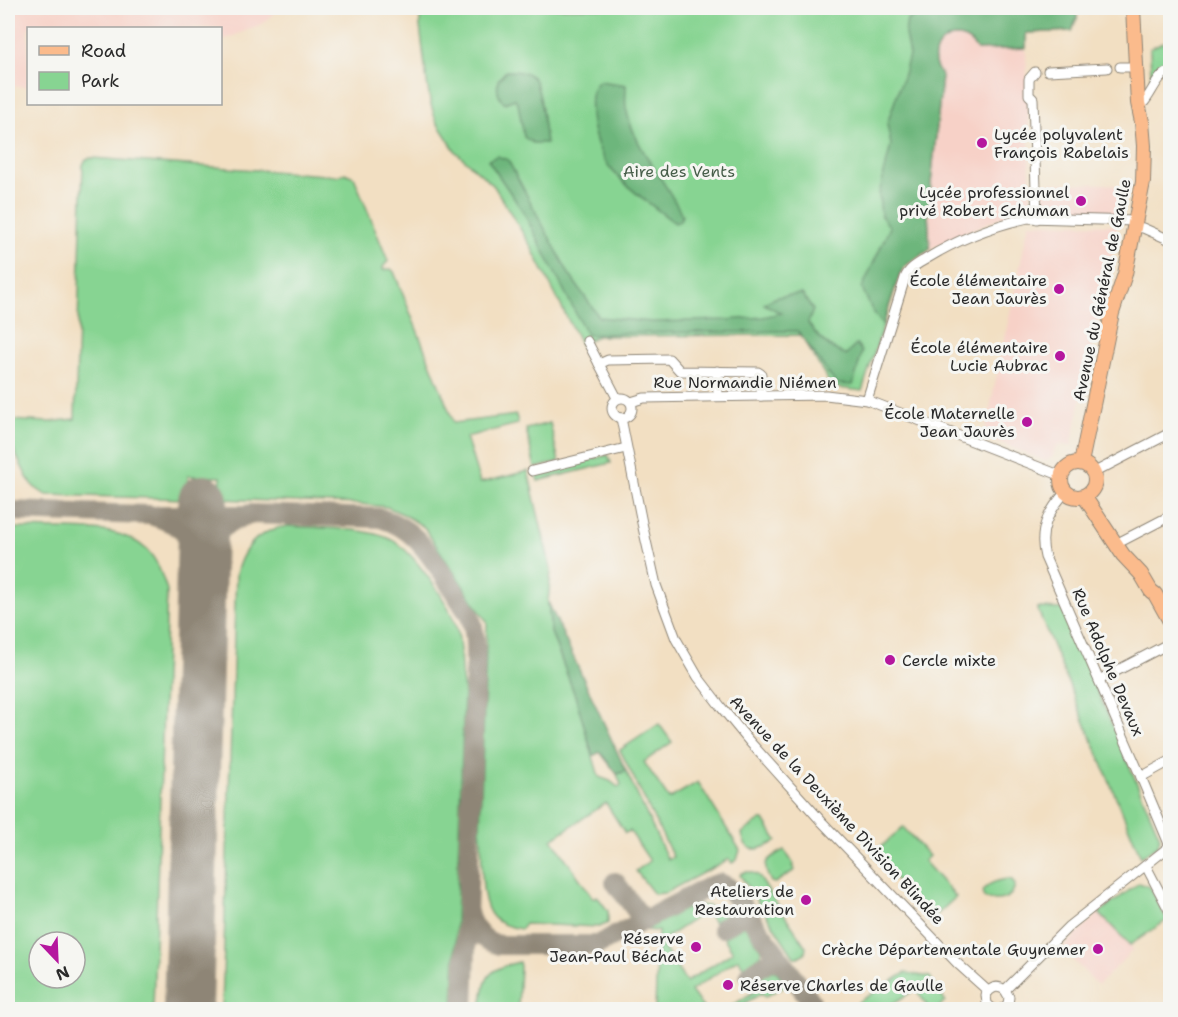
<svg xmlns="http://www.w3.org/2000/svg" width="1178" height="1017" font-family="'Shantell Sans',sans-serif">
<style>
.built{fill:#f7d1c7}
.green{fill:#87d492;stroke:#59805e;stroke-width:1.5;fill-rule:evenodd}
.forest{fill:#6db67c;stroke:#4c7054;stroke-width:1.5}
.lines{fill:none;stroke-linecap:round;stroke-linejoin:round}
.taxiway{stroke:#8e8576;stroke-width:20}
.runway{stroke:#8e8576;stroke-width:50}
.minor-casing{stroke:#8e8576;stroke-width:11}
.primary-casing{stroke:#8e8576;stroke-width:16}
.minor{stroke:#fff;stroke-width:9}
.primary{stroke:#fbbb8c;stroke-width:14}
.poi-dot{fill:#b5179e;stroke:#f6f6f2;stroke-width:2}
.labels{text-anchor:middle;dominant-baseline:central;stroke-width:6;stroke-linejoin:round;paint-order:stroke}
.poi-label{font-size:16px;fill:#2b2b2b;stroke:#f6f6f2;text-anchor:end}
.park-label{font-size:16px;fill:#475e4a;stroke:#f6f6f2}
.street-label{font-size:16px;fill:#2b2b2b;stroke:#f6f6f2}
</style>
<rect width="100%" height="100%" fill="#f6f6f2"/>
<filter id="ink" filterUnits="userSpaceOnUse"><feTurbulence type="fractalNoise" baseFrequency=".0167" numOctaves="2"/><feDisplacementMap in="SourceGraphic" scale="12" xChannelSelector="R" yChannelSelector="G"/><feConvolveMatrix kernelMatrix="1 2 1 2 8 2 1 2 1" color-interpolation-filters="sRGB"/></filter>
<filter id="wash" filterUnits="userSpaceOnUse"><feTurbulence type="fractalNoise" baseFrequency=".008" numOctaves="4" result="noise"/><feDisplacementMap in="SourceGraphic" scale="24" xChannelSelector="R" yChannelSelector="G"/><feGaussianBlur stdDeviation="1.35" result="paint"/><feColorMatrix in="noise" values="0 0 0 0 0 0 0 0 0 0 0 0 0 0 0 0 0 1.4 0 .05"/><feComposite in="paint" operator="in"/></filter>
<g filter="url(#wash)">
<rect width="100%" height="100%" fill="#f2dfc2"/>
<g class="built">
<polygon points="8,8 279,8 262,24 221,41 220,28 28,28 28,87 8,86"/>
<polygon points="953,37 962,37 968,39 974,44 978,50 1026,48 1031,210 999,218 968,231 930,249 928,213 938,71 934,61 935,55 937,48 942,42"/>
<polygon points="1040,183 1105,184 1125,187 1119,215 1041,214"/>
<polygon points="1029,223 1118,225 1071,446 1064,445 1058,446 1054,451 1053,457 1045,461 984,436"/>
<polygon points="1099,913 1130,945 1133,950 1098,985 1062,949"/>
</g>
<g class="green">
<path d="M420 8H1077V18L1072 31 1026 33V48L977 50C958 19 918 49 942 76L928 213 930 249 907 264 900 273 862 391 832 387 801 335 597 336 581 345 529 243 494 186 456 152 436 121 430 101 426 75 420 26Z"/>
<path d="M1163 42 1170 56V65C1159 66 1159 73 1151 77L1150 48Z"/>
<path d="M92 158 338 176 345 173 354 177 388 261 383 267V270L391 269 394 272 454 423 516 415 518 424 466 437 480 483 528 471 551 570 548 602 551 632 576 698 599 777 610 781 618 787 621 785 617 774 626 771 668 860 673 857 620 750 659 724 672 742 644 762 669 799 698 782 740 850 737 860 732 863 729 859 665 893 654 894 636 871 650 861 630 831 625 833 606 803 552 839 593 898 597 896 608 911V923L599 927 525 924 521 929C511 927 501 925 494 918 477 902 484 853 480 830L487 622 424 527 405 515 387 507 360 504 219 499 221 477 188 476V499L46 495 34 487 27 477 8 438V420L49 422 75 419 83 165 86 159Z"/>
<polygon points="550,423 559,462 535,468 526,429"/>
<polygon points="608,455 611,463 538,481 536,474"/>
<path d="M289 526C318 528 374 527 397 543 411 553 421 568 431 581 442 596 454 616 458 634 462 653 459 671 464 689L453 1009H222L236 574C243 546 259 529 289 526Z"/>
<path d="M8 528C26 528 45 529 63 529 92 530 124 528 146 549 158 560 162 576 167 590L153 1009H8ZM39 942H75V978H39Z"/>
<polygon points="1037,608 1062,609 1160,837 1158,845 1141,857"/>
<path d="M761 820H764L777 841C763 848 745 858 742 833Z"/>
<polygon points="903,827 929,856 924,861 956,897 932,919 873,854"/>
<path d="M784 850 786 852 794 865 792 866 795 870 775 883 771 882C760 862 766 860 784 850Z"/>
<polygon points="746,872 751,872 758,875 806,947 805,953 798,957 794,957 740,875 742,873"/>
<path d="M1008 879 1012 880 1015 885C1012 901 997 902 984 898L982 892C987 883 999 880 1008 879Z"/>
<polygon points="1139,883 1150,887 1167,920 1130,945 1099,913"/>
<path d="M700 905C710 906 719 908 728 911V915L715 924 706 911 660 942 686 982 733 952 724 938 729 934 727 931 739 923 744 924 761 949V955L744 967 738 959 691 991 704 1009H655L658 931 645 930 683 908Z"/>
<path d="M519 962 520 966 518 1009H481C485 978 485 969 519 962Z"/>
<polygon points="770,970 777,972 786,985 765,997 762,993 735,1009 727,1009 758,989 753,981"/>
<polygon points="905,973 930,977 945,1001 937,1009 929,1009 916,989 884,1009 861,1009 858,1002"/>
</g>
<g class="forest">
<path d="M936 8H1077V18L1072 31 1026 33V48L977 50C958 19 918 49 942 76L928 213 930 249 907 264 900 273 883 325 872 310 862 288 890 227 881 216 879 194 891 145 887 124 905 71 909 55 905 34 907 20Z"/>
<path d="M506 71C515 71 527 71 533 78 541 86 544 130 546 143H533L524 137 518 103 515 99 504 103C497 95 497 90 498 80Z"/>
<path d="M599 81 626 85C626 92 625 101 626 108 634 148 665 179 682 215L680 221 675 223C654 207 618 182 605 161 597 147 591 127 591 111 590 100 590 90 599 81Z"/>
<path d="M497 156 508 160 569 274 599 317 652 322 727 320 763 317 781 313 764 304C776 295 788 295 802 294L813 310 808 323C817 337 831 349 846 355L857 344 862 352 853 385 836 384 798 331 628 333 587 335 524 213 488 160Z"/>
<polygon points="548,602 626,771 617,774 600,752 593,756 576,698 551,632"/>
</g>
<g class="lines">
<g class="taxiway">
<path d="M8 511 150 515C180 524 197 535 201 568"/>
<polyline points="160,515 242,515"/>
<path d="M202 576C209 539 212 527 250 514L380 518C413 528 425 548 443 574 452 588 460 601 469 614 477 633 475 654 475 674L464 1010"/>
<polyline points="615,882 644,921"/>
<path d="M468 912C472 929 482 940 499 945H597L710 886 720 883 728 887 811 1001 812 1010"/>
<polyline points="722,928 747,912"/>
<polyline points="749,974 778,956"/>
</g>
<polyline class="runway" points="188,1010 203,500"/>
</g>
</g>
<g filter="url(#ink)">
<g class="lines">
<defs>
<g id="minor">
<polyline points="1120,67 1135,67"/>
<polyline points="1048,71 1107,68"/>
<polyline points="1035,72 1029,79 1029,95 1033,99 1037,219"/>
<path d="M1144 102C1152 93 1158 74 1170 71"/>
<polyline points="1135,227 1143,228 1170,240"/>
<polyline points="587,341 617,398"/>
<polyline points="599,364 608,360 669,359 680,371 758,372 761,374 761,396"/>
<polyline points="717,371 718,396"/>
<circle cx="622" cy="408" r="10"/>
<path d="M867 400 905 278C909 268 918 264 926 259 957 240 992 226 1028 218L1136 221"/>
<polyline points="631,402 644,398 761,396 826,395 867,400 1062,476"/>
<polyline points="621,418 642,523 656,585 676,639 698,677 721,707 749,741 822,822 958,964 988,991"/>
<polyline points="532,471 626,448"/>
<polyline points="1093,473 1170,433"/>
<path d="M1066 492C1048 511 1038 531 1045 557L1141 777 1170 846"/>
<polyline points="1116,544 1170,516"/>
<polyline points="1099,680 1170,643"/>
<polyline points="1141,777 1170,761"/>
<polyline points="1146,866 1170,912"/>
<polyline points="1005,990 1069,926 1170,846"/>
<path d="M994 1010 987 1004 986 995C991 987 997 985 1005 990L1009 997 1008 1004 1001 1010"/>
</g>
<g id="primary">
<polyline points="1081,463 1112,313 1125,274 1143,182 1144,146 1142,122 1138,103 1133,8"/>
<circle cx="1078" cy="480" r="17"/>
<polyline points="1084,496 1123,555 1141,574 1151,591 1155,594 1170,621"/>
</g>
</defs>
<use href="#minor" class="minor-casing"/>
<use href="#primary" class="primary-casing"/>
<use href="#minor" class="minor"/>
<use href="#primary" class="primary"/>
</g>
</g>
<g class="poi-dot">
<circle cx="982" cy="143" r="6"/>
<circle cx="1081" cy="201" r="6"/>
<circle cx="1059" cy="289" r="6"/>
<circle cx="1060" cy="356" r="6"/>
<circle cx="1027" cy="422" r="6"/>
<circle cx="890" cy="660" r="6"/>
<circle cx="806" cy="900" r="6"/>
<circle cx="696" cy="947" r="6"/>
<circle cx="1098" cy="949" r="6"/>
<circle cx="728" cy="985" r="6"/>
</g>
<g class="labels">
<g class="poi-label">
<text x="994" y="134" text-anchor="start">Lycée polyvalent<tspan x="994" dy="18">François Rabelais</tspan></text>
<text x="1069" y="192">Lycée professionnel<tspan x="1069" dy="18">privé Robert Schuman</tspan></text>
<text x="1047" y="280">École élémentaire<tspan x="1047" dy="18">Jean Jaurès</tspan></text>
<text x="1048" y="347">École élémentaire<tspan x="1048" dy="18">Lucie Aubrac</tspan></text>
<text x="1015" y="413">École Maternelle<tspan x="1015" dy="18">Jean Jaurès</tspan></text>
<text x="902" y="660" text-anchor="start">Cercle mixte</text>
<text x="794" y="891">Ateliers de<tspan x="794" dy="18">Restauration</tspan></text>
<text x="684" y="938">Réserve<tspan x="684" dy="18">Jean-Paul Béchat</tspan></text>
<text x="1086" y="949">Crèche Départementale Guynemer</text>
<text x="740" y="985" text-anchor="start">Réserve Charles de Gaulle</text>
</g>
<g class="park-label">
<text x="679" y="171">Aire des Vents</text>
</g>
<g class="street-label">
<text transform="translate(1102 290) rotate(-78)">Avenue du Général de Gaulle</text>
<text x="745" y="382">Rue Normandie Niémen</text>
<text transform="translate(1108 662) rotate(67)">Rue Adolphe Devaux</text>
<text transform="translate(837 810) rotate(47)">Avenue de la Deuxième Division Blindée</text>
</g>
</g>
<rect width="1178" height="1017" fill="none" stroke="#f6f6f2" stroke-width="30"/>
<rect x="27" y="27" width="195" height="78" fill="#f6f6f2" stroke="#a5a5a2" stroke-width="1.5"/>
<rect x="39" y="46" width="30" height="9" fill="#fbbb8c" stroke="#a5a5a2" stroke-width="1.5"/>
<text x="81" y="57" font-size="18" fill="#2b2b2b">Road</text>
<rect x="39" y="72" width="30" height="18" fill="#87d492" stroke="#a5a5a2" stroke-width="1.5"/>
<text x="81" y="87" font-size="18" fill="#2b2b2b">Park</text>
<g transform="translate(57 960) rotate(157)"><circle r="28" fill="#f6f6f2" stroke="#a5a5a2" stroke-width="1.5"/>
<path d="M0-4.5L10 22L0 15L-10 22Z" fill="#b5179e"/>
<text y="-9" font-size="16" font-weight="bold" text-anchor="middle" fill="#2b2b2b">N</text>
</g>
</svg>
